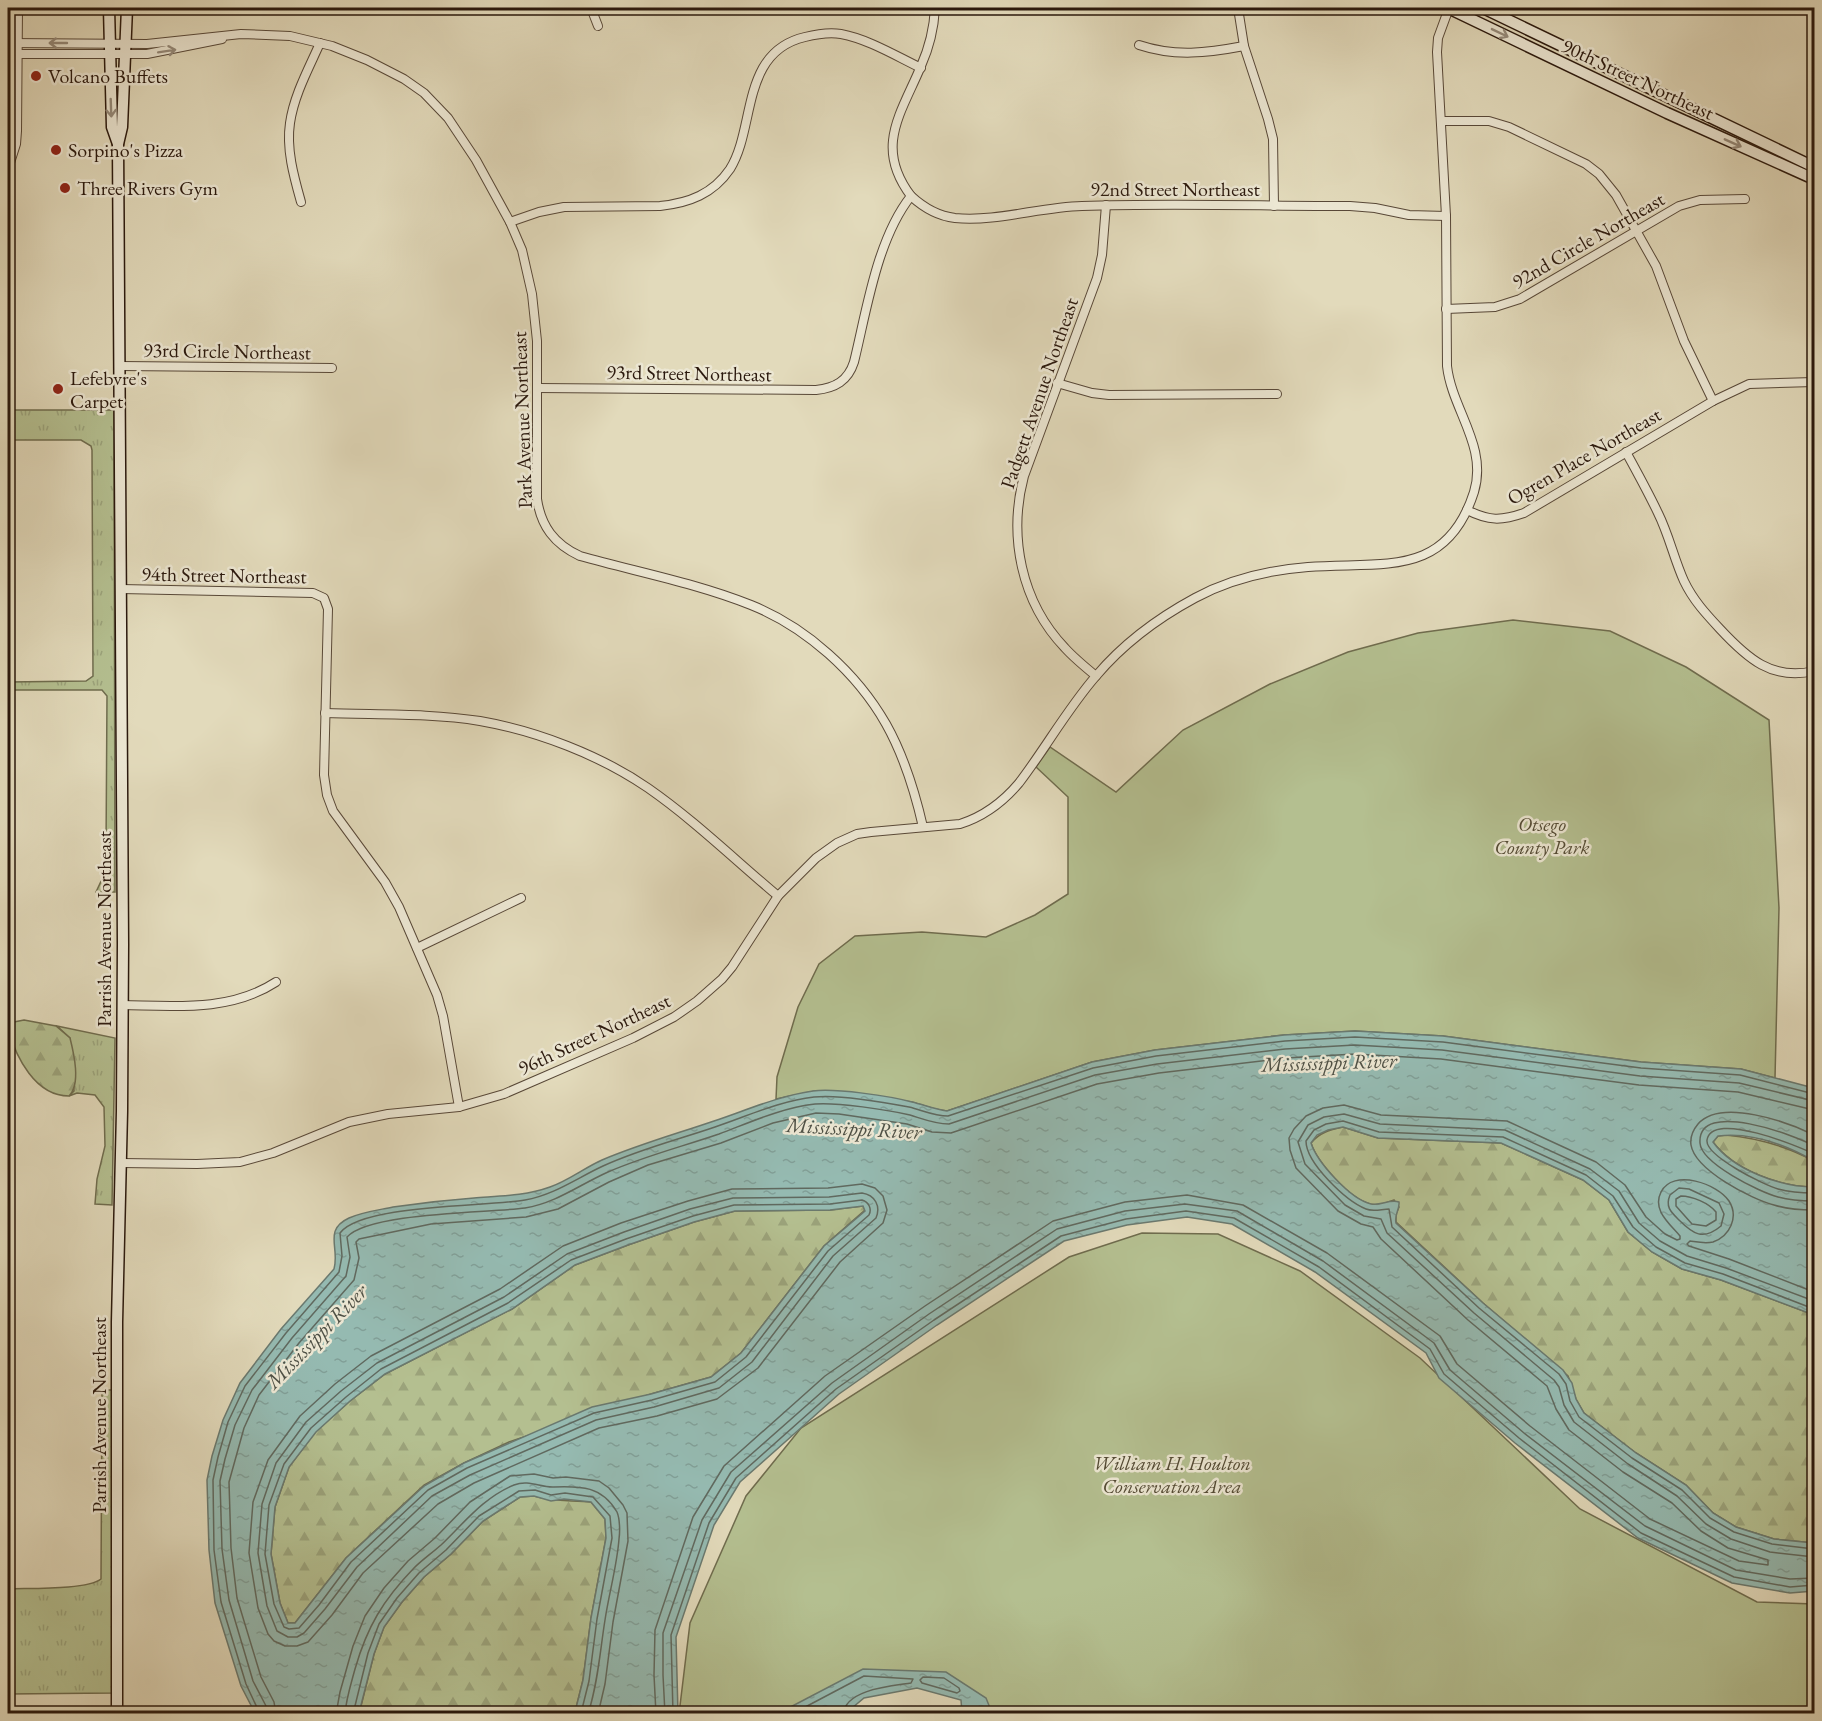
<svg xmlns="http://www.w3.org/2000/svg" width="1822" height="1721" font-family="'EB Garamond',serif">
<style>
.grass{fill:url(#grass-tufts);stroke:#6f6c4e;stroke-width:1.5}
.forest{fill:url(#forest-firs);stroke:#6f6c4e;stroke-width:1.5}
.park{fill:#b4bf90;stroke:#6f6c4e;stroke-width:1.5}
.water{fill:url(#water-ripples);stroke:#6a796f;stroke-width:1.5;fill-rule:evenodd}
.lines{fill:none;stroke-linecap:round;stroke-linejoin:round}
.shore{stroke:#60695f;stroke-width:1.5}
.minor-casing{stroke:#584838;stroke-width:10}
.secondary-casing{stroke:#2a180d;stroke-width:13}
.minor{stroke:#ece7d3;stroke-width:8}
.secondary{stroke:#ece7d3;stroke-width:10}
.oneway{stroke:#958a7a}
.poi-dot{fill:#8f2418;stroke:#ece7d3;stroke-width:2}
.labels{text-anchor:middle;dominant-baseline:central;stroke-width:5;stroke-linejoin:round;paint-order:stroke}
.poi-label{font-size:20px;fill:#2a180d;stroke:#ece7d3;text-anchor:start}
.street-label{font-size:20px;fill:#2a180d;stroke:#ece7d3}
.park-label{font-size:20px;font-style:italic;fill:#534a34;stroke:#ece7d3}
.water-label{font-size:21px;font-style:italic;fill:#4f5146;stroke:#ece7d3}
</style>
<defs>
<pattern id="grass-tufts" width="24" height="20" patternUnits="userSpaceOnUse" patternTransform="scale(1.5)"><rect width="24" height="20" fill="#b4bf90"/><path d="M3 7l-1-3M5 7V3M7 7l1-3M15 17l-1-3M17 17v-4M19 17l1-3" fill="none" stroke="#9ba37b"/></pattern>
<pattern id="forest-firs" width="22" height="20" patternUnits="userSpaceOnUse" patternTransform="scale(1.5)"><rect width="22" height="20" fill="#b4bf90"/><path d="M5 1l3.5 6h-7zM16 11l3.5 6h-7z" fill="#9ba37b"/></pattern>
<pattern id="water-ripples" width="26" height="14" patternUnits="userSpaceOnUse" patternTransform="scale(1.5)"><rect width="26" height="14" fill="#95bab1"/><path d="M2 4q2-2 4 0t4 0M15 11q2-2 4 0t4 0" fill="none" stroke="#819f97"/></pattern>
</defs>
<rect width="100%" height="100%" fill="#e2dabb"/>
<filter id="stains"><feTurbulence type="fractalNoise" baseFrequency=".00333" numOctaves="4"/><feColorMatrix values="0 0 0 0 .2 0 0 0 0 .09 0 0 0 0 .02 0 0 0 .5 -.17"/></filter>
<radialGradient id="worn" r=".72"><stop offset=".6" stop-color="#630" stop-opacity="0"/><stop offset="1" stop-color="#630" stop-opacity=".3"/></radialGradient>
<g class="grass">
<polygon points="8,410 114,410 115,892 96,892 103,877 106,851 107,696 102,690 8,690 8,682 86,681 93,676 92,450 91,446 81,440 8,440"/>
<polygon points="57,1026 115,1038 112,1205 95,1204 97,1179 105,1146 104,1107 95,1095 77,1093 69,1096 74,1091 70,1038"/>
<path d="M102 1390H112V1693L8 1694V1589C28 1588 87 1590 101 1579Z"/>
</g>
<g class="forest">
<path d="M24 1020 56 1026 70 1038C74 1054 81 1084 69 1096 35 1096 16 1057 8 1029L14 1022Z"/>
<path d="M1343 1127 1378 1138 1501 1143 1583 1180 1609 1200 1628 1232 1652 1252 1682 1269 1721 1280 1814 1315V1543L1774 1539 1736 1527 1713 1513 1686 1485 1636 1453 1584 1413 1576 1399 1568 1376 1483 1303 1396 1222V1214L1399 1207 1394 1200C1386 1203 1379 1206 1370 1204 1350 1199 1317 1162 1311 1143 1320 1132 1330 1130 1343 1127Z"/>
<path d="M1726 1135C1758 1138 1786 1146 1814 1161V1187C1780 1187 1734 1170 1713 1142L1718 1136Z"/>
<polygon points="863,1206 865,1210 824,1246 741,1353 711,1377 651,1394 509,1442 464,1463 424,1485 346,1558 295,1623 288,1623 280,1603 271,1554 275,1507 289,1467 315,1432 350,1401 385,1374 512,1309 575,1265 628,1245 694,1222 735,1211 830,1210"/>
<path d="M534 1496C553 1502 572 1500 591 1502L605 1519 606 1538 591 1618 583 1680 576 1708 569 1713 359 1714 374 1654 384 1627 402 1602 424 1577 451 1554 483 1521 520 1497Z"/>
</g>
<g class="park">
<polygon points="1513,620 1610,631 1686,667 1769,720 1779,908 1775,1078 1741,1069 1641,1062 1443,1036 1355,1031 1284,1035 1155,1050 1092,1062 947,1111 935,1109 912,1102 841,1092 815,1091 776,1099 777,1077 798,1007 819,964 855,936 922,932 986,937 1035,915 1068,894 1068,797 1036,767 1050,747 1116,792 1183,730 1270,684 1348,652 1418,633"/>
<polygon points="1142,1233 1218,1234 1300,1271 1420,1358 1580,1509 1757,1602 1814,1604 1814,1713 970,1714 964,1696 918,1684 796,1713 679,1714 690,1623 746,1496 801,1428 1069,1257"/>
</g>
<g class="water">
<path d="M1355 1031 1443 1036 1641 1062 1741 1069 1814 1088V1161C1786 1145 1752 1132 1718 1136L1713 1142C1733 1170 1781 1187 1814 1187V1315L1721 1280 1682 1269 1652 1252 1628 1232 1609 1200 1583 1180 1501 1143 1378 1138 1343 1127 1328 1130 1317 1135 1311 1143C1317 1162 1350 1199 1371 1204 1381 1206 1389 1199 1399 1202 1400 1209 1394 1215 1396 1223L1483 1303 1563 1370 1572 1383 1576 1399 1584 1413 1636 1453 1686 1485 1713 1513 1736 1527 1774 1539 1814 1543V1591L1790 1593 1732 1583 1638 1538 1515 1443 1439 1378 1426 1353 1315 1272 1232 1224 1187 1217 1127 1225 1064 1241 937 1325 839 1394 740 1482 714 1525 676 1637 678 1713H569L576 1708 583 1680 591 1618 606 1538 605 1519 591 1502 564 1499 551 1501 534 1496 520 1497 483 1521 451 1554 424 1577 402 1602 384 1627 374 1654 359 1713H255L241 1686 215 1603 209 1550 207 1480 212 1456 223 1420 240 1383 281 1329 334 1269C340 1248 323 1230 349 1218 362 1212 379 1210 393 1207 420 1203 447 1200 474 1198 500 1196 525 1196 550 1187 568 1181 584 1168 602 1160 640 1144 676 1134 714 1121 747 1110 778 1096 813 1091 835 1088 890 1096 912 1102 924 1105 935 1109 947 1111L1092 1062 1155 1050 1284 1035ZM863 1206 865 1211 824 1246 741 1353 711 1377 651 1394 592 1407 464 1463 424 1486 346 1558 295 1623H288L280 1603 271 1554 275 1507 289 1467 316 1432 350 1401 385 1374 512 1309 575 1265 628 1245 694 1222 735 1211 830 1210Z"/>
<polygon points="863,1669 946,1672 986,1698 992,1713 962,1713 961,1700 917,1688 864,1698 846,1713 779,1713"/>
</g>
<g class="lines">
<g class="shore">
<path d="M1814 1135C1788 1122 1721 1098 1698 1124 1693 1130 1690 1138 1691 1145 1695 1170 1751 1199 1774 1205 1787 1209 1801 1210 1814 1210"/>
<path d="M1814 1146C1797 1136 1697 1098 1700 1143 1701 1163 1759 1192 1778 1197 1789 1200 1802 1201 1814 1201"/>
<path d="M1814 1154C1800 1147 1712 1110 1707 1140 1705 1156 1764 1185 1778 1189 1789 1192 1803 1193 1814 1193"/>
<polygon points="862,1184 875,1188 883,1196 887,1210 883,1223 840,1262 758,1368 717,1399 657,1416 599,1428 474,1483 438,1504 363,1573 332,1615 308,1642 297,1646 285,1646 274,1641 268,1634 258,1608 249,1553 253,1502 268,1460 300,1416 335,1384 371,1356 500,1289 563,1246 621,1223 688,1201 732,1189 828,1188"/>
<path d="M1679 1188 1689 1189 1719 1203 1724 1214 1721 1226C1703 1241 1693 1234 1679 1220 1671 1212 1665 1207 1670 1195Z"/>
<path d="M862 1193C875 1195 881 1206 876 1218L833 1256 752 1362 719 1388 654 1407 596 1420 470 1475 432 1496 357 1567 325 1609 304 1633 297 1637H288L277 1631 267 1606 258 1553 262 1504 276 1463 306 1422 341 1391 377 1363 504 1297 567 1254 624 1232 690 1209 733 1198 829 1197Z"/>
<path d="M1681 1196C1692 1196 1709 1203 1716 1212V1220L1706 1226 1692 1224 1676 1206V1199Z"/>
<path d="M862 1200C869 1202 872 1209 869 1215L828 1251 746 1357 715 1382 652 1400 594 1413 467 1468 428 1490 351 1562 319 1605 299 1628 289 1629 284 1627 274 1604 265 1554 269 1505 284 1464 311 1428 346 1397 381 1369 508 1303 571 1260 626 1239 693 1216 734 1205 830 1204Z"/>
<polyline points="1814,1301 1726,1268 1687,1256 1660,1241 1639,1223 1619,1191 1590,1169 1505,1130 1380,1124 1344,1114 1324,1117 1308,1125 1298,1142 1305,1164 1345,1205 1364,1216 1381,1219 1387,1233 1474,1313 1554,1380 1559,1387 1564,1405 1574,1422 1628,1464 1677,1496 1706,1524 1731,1539 1770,1552 1814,1557"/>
<path d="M1814 1309 1723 1274 1685 1263 1656 1247 1633 1227 1613 1196 1586 1175 1503 1137 1379 1132 1343 1121 1326 1124 1314 1130 1306 1141C1306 1163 1346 1201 1366 1209 1373 1212 1382 1209 1389 1209L1392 1227 1479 1308 1559 1374 1566 1384 1570 1401 1579 1417 1632 1458 1682 1490 1710 1518 1734 1532 1772 1544 1814 1549"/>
<polygon points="923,1677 944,1678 959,1688 960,1691 957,1693 922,1683 920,1680"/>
<path d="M260 1714 246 1684 221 1602 214 1550 213 1480 218 1457 228 1422 245 1386 286 1333 339 1272 342 1256 340 1233C362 1204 487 1207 525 1200 554 1195 577 1178 603 1166 640 1149 677 1140 715 1127 748 1116 779 1101 814 1097 839 1094 883 1102 909 1107 922 1110 934 1116 948 1116L1093 1068 1156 1056 1285 1041 1355 1037 1443 1042 1641 1068 1740 1075 1814 1094"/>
<path d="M267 1714 266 1706 253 1681 229 1600 222 1549 220 1481 225 1459 235 1425 252 1390 292 1338 346 1276 350 1257 347 1237C370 1212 489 1213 525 1208 556 1203 579 1185 608 1172 645 1156 681 1147 719 1134 751 1122 781 1108 815 1104 836 1102 889 1110 910 1115 923 1119 935 1124 949 1124L1095 1075 1157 1064 1285 1049 1355 1045 1442 1050 1640 1076 1739 1083 1814 1101"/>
<polyline points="276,1714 274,1702 261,1677 237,1598 231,1548 229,1482 244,1428 259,1395 299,1343 354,1280 359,1258 356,1242 359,1239 431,1224 526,1217 558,1209 609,1182 648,1165 721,1143 773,1123 816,1113 839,1114 907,1124 932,1132 951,1133 1097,1084 1159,1073 1286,1058 1355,1054 1441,1059 1639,1085 1738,1092 1814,1110"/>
<polyline points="336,1714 340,1692 353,1646 365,1616 384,1588 408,1561 435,1538 470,1502 510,1476 534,1474 553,1478 566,1477 599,1481 609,1488 623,1505 627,1513 628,1541 613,1622 605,1684 598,1714"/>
<path d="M345 1714C346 1699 351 1684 355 1669 367 1627 383 1600 414 1568 422 1560 432 1553 441 1545 464 1523 484 1497 514 1485 529 1479 541 1488 554 1487 581 1486 602 1486 617 1512 620 1519 620 1532 619 1539 617 1566 609 1593 605 1620 600 1651 598 1683 588 1714"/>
<polyline points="353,1714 368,1653 379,1624 397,1598 419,1573 446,1550 479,1516 519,1491 535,1490 551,1495 565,1493 593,1497 610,1516 612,1538 597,1619 589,1681 582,1709 579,1714"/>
<path d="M656 1714 654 1675 655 1630 693 1517 724 1466 825 1376 925 1306 1053 1221 1125 1202 1187 1195 1243 1205 1327 1253 1440 1336 1457 1364 1530 1426 1650 1519 1739 1561 1768 1565V1560L1728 1548 1701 1531 1672 1503 1623 1472 1569 1430 1556 1409 1547 1386 1468 1320 1381 1239 1373 1227 1361 1224 1338 1211 1296 1168 1290 1150 1289 1138 1294 1129 1306 1116 1323 1108 1344 1105 1381 1115 1507 1121 1596 1162 1625 1185 1646 1217 1665 1234 1677 1240 1680 1239V1236C1669 1223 1652 1210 1661 1192 1673 1168 1718 1184 1729 1201 1739 1217 1730 1236 1713 1242 1705 1244 1697 1242 1690 1241L1687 1244 1689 1246 1729 1259 1814 1292"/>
<polyline points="665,1714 663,1675 663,1633 702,1520 731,1472 832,1383 929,1314 1057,1229 1125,1211 1185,1204 1237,1211 1323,1261 1434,1343 1450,1370 1524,1433 1645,1526 1736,1570 1790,1579 1814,1578"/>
<polyline points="673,1714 671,1635 709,1523 736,1478 836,1389 934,1320 1061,1236 1126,1219 1186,1211 1234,1218 1319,1267 1430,1349 1444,1374 1519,1438 1641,1533 1734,1577 1790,1587 1814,1585"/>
<path d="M792 1714 864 1676 913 1679 911 1683C892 1686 846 1689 843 1714"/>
</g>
<defs>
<g id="minor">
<polyline points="591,8 598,26"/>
<polyline points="1238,8 1244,46 1268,119 1273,139 1274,206"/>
<path d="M8 43 147 44 241 34 290 36 332 46 367 60 404 79 424 93 448 118 476 160 510 222 522 250 532 294 537 341V499C541 526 554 544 580 556 637 572 696 583 751 605 806 627 857 673 886 724 904 756 915 792 923 827"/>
<path d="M1139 45C1175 57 1207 53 1244 46"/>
<polyline points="8,54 147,54 222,39"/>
<polyline points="8,86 8,8"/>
<polyline points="1441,121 1489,121 1509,127 1586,164 1599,174 1616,195 1656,266 1684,341 1713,401"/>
<polyline points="8,169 16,144 17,131 18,8"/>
<path d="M911 196C924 208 938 216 955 218 997 222 1040 207 1082 206 1171 203 1261 206 1350 206L1375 208 1409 215 1446 216"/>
<path d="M301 202C294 177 286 149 290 123 294 95 309 68 320 43"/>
<path d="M510 222 539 212 564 207 660 206C689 203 713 194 730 169 756 128 740 52 805 37 817 34 829 32 841 34 868 39 896 56 921 68"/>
<polyline points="1446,309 1495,307 1520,299 1679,206 1700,200 1745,199"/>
<polyline points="120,366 332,368"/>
<polyline points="1057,383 1092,393 1109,395 1277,394"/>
<path d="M538 388 816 390C835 388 848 381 854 362 867 309 877 239 911 196 874 147 901 114 921 66 929 48 934 27 935 8"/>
<path d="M1626 452C1637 472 1648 492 1658 513 1669 535 1674 559 1684 581 1693 600 1706 614 1720 629 1747 658 1772 681 1814 671"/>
<path d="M1467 510C1489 521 1501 521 1524 513L1713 401 1749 384 1814 382"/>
<polyline points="121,589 313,593 324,598 328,609 324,775 327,795 333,811 385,882 399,907 437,995 443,1016 459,1107"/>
<path d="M1096 676C1085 667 1074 658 1065 648 1021 602 1008 536 1024 476L1097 278 1102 255 1106 205"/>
<path d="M325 713C376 715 430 713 480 721 537 731 600 755 648 788 694 820 735 860 778 896"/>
<polyline points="417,948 521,898"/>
<path d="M123 1005C175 1006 230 1012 276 982"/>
<path d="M121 1163 197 1164 240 1162 273 1153 349 1122 388 1114 459 1107 504 1094 633 1038 674 1017 697 1001 722 979 732 967 778 896 816 858 837 843 857 834 871 832 960 824C985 816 1003 802 1019 783 1045 749 1068 708 1096 676 1123 644 1158 618 1195 598 1230 579 1270 570 1308 567 1380 561 1446 580 1474 492 1488 446 1452 410 1447 366L1446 216 1437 52 1438 38 1449 8"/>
</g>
<g id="secondary">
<polyline points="109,8 112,127 118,144"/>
<polyline points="1448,8 1667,113 1814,179"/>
<polyline points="1483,8 1814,167"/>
<polyline points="117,1714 117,1322 122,1111 123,944 118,144 122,127 127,8"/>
</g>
</defs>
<use href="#minor" class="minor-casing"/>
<use href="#secondary" class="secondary-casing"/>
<use href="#minor" class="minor"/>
<use href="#secondary" class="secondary"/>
</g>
<defs><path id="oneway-shaft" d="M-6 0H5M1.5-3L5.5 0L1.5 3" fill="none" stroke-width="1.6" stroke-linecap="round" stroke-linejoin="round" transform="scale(1.5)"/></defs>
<g class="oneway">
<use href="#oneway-shaft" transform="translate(1500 33) rotate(26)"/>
<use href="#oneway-shaft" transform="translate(58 43) rotate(180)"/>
<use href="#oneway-shaft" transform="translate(167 51) rotate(-9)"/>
<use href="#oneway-shaft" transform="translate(111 108) rotate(88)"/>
<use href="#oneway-shaft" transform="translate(1733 143) rotate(24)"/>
</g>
<g class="poi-dot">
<circle cx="36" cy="76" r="6"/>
<circle cx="56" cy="150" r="6"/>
<circle cx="65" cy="188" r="6"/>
<circle cx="58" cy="389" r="6"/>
</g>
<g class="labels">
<g class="poi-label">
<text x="48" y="76">Volcano Buffets</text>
<text x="68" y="150">Sorpino's Pizza</text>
<text x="77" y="188">Three Rivers Gym</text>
<text x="70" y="378">Lefebvre's<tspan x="70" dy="23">Carpet</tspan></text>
</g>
<g class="street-label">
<text transform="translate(1638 79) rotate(25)">90th Street Northeast</text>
<text x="1175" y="189">92nd Street Northeast</text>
<text transform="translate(1588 240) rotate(-30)">92nd Circle Northeast</text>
<text transform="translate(227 351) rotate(1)">93rd Circle Northeast</text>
<text transform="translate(689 373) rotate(1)">93rd Street Northeast</text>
<text transform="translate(1039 393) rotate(-71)">Padgett Avenue Northeast</text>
<text transform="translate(522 420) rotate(-92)">Park Avenue Northeast</text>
<text transform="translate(1584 456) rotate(-30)">Ogren Place Northeast</text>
<text transform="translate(224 575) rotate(1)">94th Street Northeast</text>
<text transform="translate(104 929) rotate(-90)">Parrish Avenue Northeast</text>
<text transform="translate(594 1034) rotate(-25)">96th Street Northeast</text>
<text transform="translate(99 1415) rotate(-90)">Parrish Avenue Northeast</text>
</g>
<g class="park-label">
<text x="1542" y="824">Otsego<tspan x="1542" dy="23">County Park</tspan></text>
<text x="1172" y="1463">William H. Houlton<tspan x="1172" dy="23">Conservation Area</tspan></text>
</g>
<g class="water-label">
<text transform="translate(1329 1062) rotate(-2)">Mississippi River</text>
<text transform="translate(854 1128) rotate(3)">Mississippi River</text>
<text transform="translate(316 1336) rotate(-46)">Mississippi River</text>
</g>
</g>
<rect width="1822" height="1721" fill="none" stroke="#e2dabb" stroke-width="30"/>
<rect x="9" y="9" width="1804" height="1703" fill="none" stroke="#2a180d" stroke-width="3"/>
<rect x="15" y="15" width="1792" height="1691" fill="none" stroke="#2a180d" stroke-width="1.5"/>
<rect width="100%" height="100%" filter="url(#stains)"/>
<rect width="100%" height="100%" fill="url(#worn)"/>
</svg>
